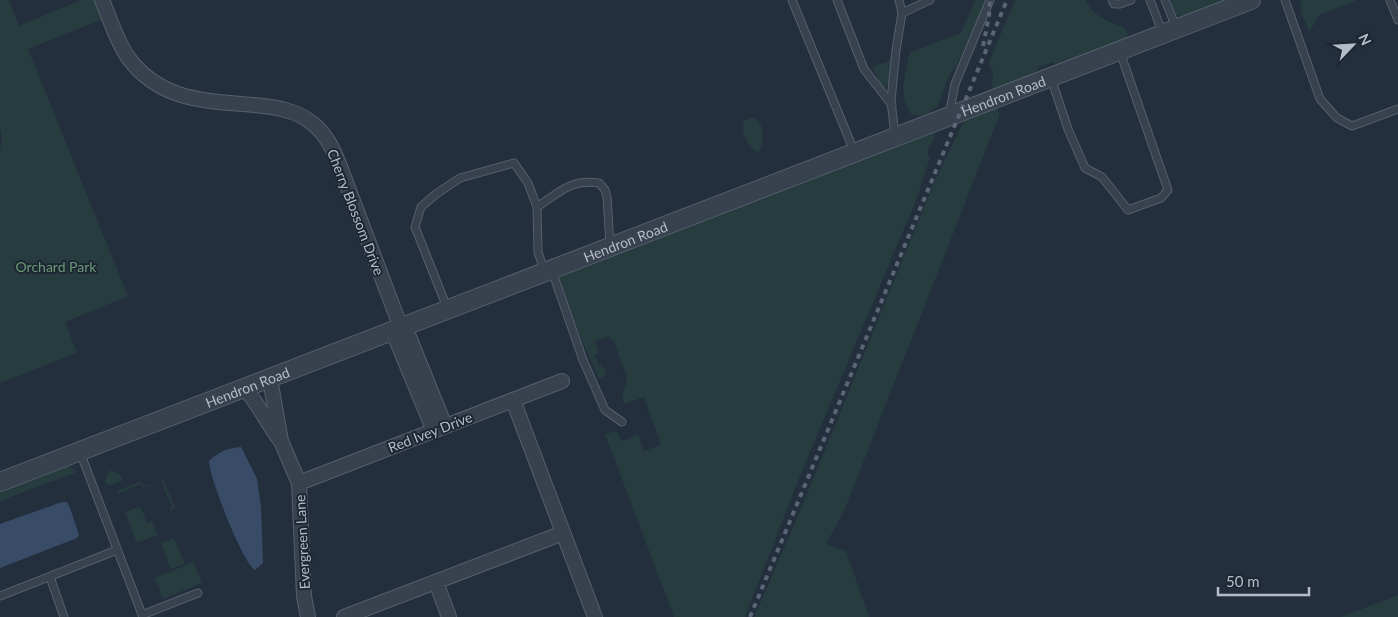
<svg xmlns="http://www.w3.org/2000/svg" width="1398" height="617" font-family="Lato,sans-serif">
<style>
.green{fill:#263c3f}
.water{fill:#394c67}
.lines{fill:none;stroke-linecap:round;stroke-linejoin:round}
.service-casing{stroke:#565f6c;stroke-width:9}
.minor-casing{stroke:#565f6c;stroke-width:16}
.tertiary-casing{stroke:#565f6c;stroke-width:20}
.service{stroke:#38414e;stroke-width:7}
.minor{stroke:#38414e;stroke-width:14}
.tertiary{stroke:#38414e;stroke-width:18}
.rail{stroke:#5a6575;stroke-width:4;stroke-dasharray:5 5;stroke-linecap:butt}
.labels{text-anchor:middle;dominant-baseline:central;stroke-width:4;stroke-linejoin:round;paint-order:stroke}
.street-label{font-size:14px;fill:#b4bcc9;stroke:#1d2633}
.park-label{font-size:14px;fill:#6b9a76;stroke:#1d2633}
</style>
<rect width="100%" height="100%" fill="#242f3e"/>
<g class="green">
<polygon points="0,0 9,0 19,26 81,0 102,0 109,17 28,49 128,296 65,322 77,353 0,383 0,152 2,138 0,128"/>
<path d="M975 0H987L970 40 956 66 949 76 937 107 923 116 912 115C897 97 906 72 910 52L961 33Z"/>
<path d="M1015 0H1086C1091 14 1110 24 1123 26L1128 34 1127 39 1056 66 1053 62 1039 67C1035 82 1003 88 989 94L992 89 993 71 988 64Z"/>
<polygon points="1174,0 1233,0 1185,18 1174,14 1170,2"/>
<polygon points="1301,0 1357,0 1319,15 1311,29 1309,31 1301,12"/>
<polygon points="894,59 889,83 885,89 882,87 872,67"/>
<polygon points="994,106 1000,114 844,511 826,544 846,551 869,617 754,617 800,511 933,185 966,116"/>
<path d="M751 117C765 120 765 142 759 152L755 151C747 143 740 133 744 121Z"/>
<polygon points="936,130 934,139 927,152 930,158 917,198 800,476 745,617 674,617 605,434 616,431 622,441 638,435 644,451 661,445 644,397 624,404 622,395 627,383 625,377 627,376 613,340 611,341 609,336 595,341 599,353 595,355 599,365 602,364 607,374 599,379 566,305 556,275"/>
<polygon points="59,467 70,467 77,472 0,501 0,490"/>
<polygon points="109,471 113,471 121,475 122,480 112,485 107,484 105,481"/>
<polygon points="163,480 175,507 171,511 170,508 172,507 161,481 143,488 141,484 118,494 117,491 139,482 142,483 145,486"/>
<polygon points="138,507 139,508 141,508 147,523 152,521 158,535 137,543 125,512"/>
<polygon points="174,538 185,564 171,569 161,543"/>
<polygon points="194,562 202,583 163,599 155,578"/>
<polygon points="1398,595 1398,617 1341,617"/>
</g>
<g class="water">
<path d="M241 447 257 479 261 507 263 563 255 570C243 564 209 477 209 461 218 452 228 448 241 447Z"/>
<polygon points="62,502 67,502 70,508 79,535 77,538 0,568 0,524"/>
</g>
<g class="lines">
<defs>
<g id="service">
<polyline points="792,0 854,151"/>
<polyline points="837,0 864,69 892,105"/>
<polyline points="1112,0 1114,4 1120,4 1131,0"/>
<polyline points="1150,0 1163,34"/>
<polyline points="1165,0 1176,27"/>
<polyline points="1285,0 1320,99 1337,118 1352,126 1398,109"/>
<polyline points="1390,0 1398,20"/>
<polyline points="902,13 930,0"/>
<polyline points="1051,78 1068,129 1085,168 1102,177 1128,210 1161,198 1168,190 1120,52"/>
<polyline points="949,115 955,84 990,0"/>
<polyline points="895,135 891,101 896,50 902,13 899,0"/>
<path d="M537 207C560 192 570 179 599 183L605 190 607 197 610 245"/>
<polyline points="552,271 583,360 605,410 622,422"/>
<polyline points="448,310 415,227 421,207 436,194 460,178 514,163 528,183 537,207 538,252 545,273"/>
<polyline points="80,452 143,617"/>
<polyline points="50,577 64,617"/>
<polyline points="0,596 117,550"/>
<polyline points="142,615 198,593"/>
</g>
<g id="minor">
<path d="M102 0C110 19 116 39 127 56 159 101 205 101 254 105 275 107 296 110 312 123 326 134 333 149 339 164L401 328"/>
<polyline points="405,327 445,426"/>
<polyline points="393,332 434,431"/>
<polyline points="270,379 281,441 299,483 304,596 308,617"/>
<path d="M245 389C259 404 267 424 280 440"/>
<polyline points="513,400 595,617"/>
<polyline points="299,483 562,381"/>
<polyline points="436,582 449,617"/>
<polyline points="344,617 563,533"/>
</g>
<g id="tertiary">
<path id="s1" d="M0 482 1251 0"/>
</g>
</defs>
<use href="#service" class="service-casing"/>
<use href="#minor" class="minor-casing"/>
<use href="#tertiary" class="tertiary-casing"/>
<use href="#service" class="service"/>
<use href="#minor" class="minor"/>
<use href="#tertiary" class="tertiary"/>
<g class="rail">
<polyline points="983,46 989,16 990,0"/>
<polyline points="750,617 1007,0"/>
</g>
</g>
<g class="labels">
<g class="street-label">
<text stroke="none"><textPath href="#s1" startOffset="1075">Hendron Road</textPath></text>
<text transform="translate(356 212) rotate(69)">Cherry Blossom Drive</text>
<text stroke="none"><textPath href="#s1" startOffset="670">Hendron Road</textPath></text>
<text stroke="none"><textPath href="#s1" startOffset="265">Hendron Road</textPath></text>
<text transform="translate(430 432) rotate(-21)">Red Ivey Drive</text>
<text transform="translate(302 542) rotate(-93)">Evergreen Lane</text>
</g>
<g class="park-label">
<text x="56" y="266">Orchard Park</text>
</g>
</g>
<g transform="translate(1353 45) rotate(65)" stroke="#1d2633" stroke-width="4" paint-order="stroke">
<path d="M0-4L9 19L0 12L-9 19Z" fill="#b4bcc9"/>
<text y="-8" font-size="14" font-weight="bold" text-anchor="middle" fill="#b4bcc9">N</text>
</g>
<path d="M1218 587v8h91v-8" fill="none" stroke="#b4bcc9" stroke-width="2.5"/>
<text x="1226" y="587" font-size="15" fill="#b4bcc9" stroke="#1d2633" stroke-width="4" paint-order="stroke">50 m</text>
</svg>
